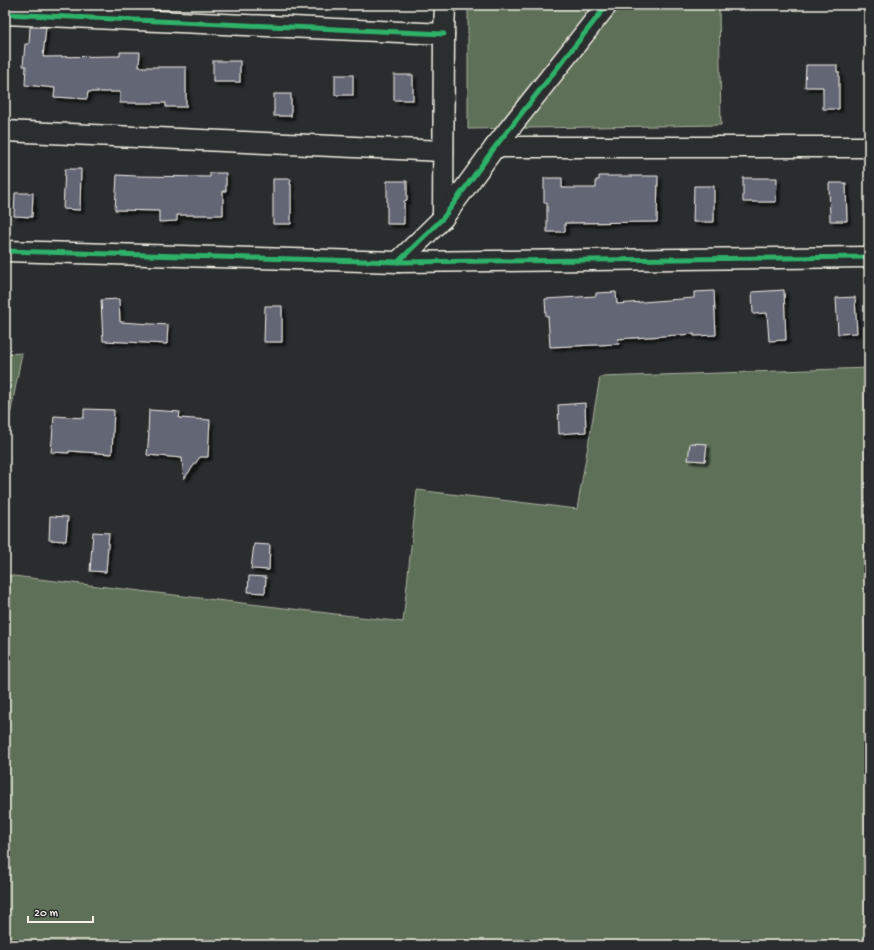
<svg xmlns="http://www.w3.org/2000/svg" width="874" height="950" font-family="'Gochi Hand',sans-serif">
<style>
.green{fill:#5e7059;stroke:#a9b0a0}
.building{fill:#626675;stroke:#f4f1e8;filter:url(#shadow)}
.lines{fill:none;stroke-linecap:round;stroke-linejoin:round}
.street-casing{stroke:#f4f1e8;stroke-width:23}
.street{stroke:#2a2d2e;stroke-width:20}
.cycleway-casing{stroke:#2a2d2e;stroke-width:8}
.cycleway{stroke:#2db169;stroke-width:5}
</style>
<defs>
<filter id="shadow"><feDropShadow dx="3.5" dy="3.5" stdDeviation="1" flood-color="#0009"/></filter>
</defs>
<rect width="100%" height="100%" fill="#2a2d2e"/>
<filter id="ink" filterUnits="userSpaceOnUse"><feTurbulence type="fractalNoise" baseFrequency=".025" numOctaves="2"/><feDisplacementMap in="SourceGraphic" scale="8" xChannelSelector="R" yChannelSelector="G"/><feConvolveMatrix kernelMatrix="1 2 1 2 8 2 1 2 1" color-interpolation-filters="sRGB"/></filter>
<g filter="url(#ink)">
<g class="green">
<polygon points="468,5 719,5 721,125 468,129"/>
<polygon points="22,353 5,442 5,354"/>
<polygon points="869,368 869,945 5,945 5,575 403,622 417,490 577,509 600,377"/>
</g>
<g class="building">
<polygon points="30,27 46,27 43,57 120,56 120,52 140,52 139,67 186,67 186,107 166,107 166,103 120,103 120,92 88,92 87,99 54,97 55,88 25,85 26,66 23,66 25,44 29,44"/>
<rect x="213" y="61" width="27" height="21"/>
<polygon points="806,65 837,65 837,72 839,72 839,109 823,109 823,87 805,87"/>
<rect x="335" y="75" width="18" height="20"/>
<rect x="394" y="75" width="19" height="25"/>
<rect x="274" y="94" width="17" height="22"/>
<polygon points="65,169 81,169 80,210 63,209"/>
<polygon points="210,173 226,173 226,191 223,191 223,215 177,215 177,221 159,222 159,211 115,210 117,175 136,176 210,177"/>
<polygon points="599,176 658,176 657,222 565,223 565,232 547,232 547,203 544,203 544,178 562,178 562,188 596,188 596,180 599,180"/>
<polygon points="743,178 777,178 776,202 743,202"/>
<polygon points="273,179 291,179 290,184 291,184 291,224 273,224"/>
<polygon points="387,181 407,181 407,200 404,201 404,224 387,224"/>
<polygon points="829,183 846,183 847,221 830,221"/>
<polygon points="694,186 714,186 714,222 693,222"/>
<polygon points="15,193 33,193 32,217 14,216"/>
<polygon points="784,290 786,340 769,341 767,313 753,314 752,292"/>
<polygon points="714,291 716,335 694,336 694,334 618,339 619,344 550,347 548,316 546,316 545,299 596,296 596,293 616,292 617,304 694,298 694,292"/>
<polygon points="855,297 857,333 838,334 836,298"/>
<polygon points="119,299 120,322 168,325 167,344 103,341 101,300"/>
<polygon points="265,306 282,306 282,342 264,342"/>
<polygon points="585,403 586,432 559,434 558,405"/>
<polygon points="84,409 114,410 112,454 69,451 69,453 51,452 54,416 84,418"/>
<polygon points="149,410 180,412 179,418 210,420 208,457 200,457 184,479 182,458 147,455 149,433 148,433"/>
<polygon points="690,443 707,444 705,461 688,460"/>
<polygon points="50,516 68,517 66,541 49,540"/>
<polygon points="93,532 109,533 106,572 90,571"/>
<polygon points="254,544 270,545 269,570 251,569"/>
<polygon points="249,576 266,577 265,593 248,592"/>
</g>
<g class="lines">
<defs>
<g id="street">
<polyline points="5,14 444,34"/>
<polyline points="5,131 443,151"/>
<polyline points="495,147 869,147"/>
<polyline points="443,218 444,34 445,5"/>
<polyline points="5,251 398,262 443,218 495,147 607,5"/>
<polyline points="398,262 869,257"/>
</g>
</defs>
<use href="#street" class="street-casing"/>
<use href="#street" class="street"/>
<defs>
<g id="cycleway">
<polyline points="5,14 444,34"/>
<polyline points="5,251 398,262 443,218 495,147 607,5"/>
<polyline points="398,262 869,257"/>
</g>
</defs>
<use href="#cycleway" class="cycleway-casing"/>
<use href="#cycleway" class="cycleway"/>
</g>
</g>
<rect width="874" height="950" fill="none" stroke="#2a2d2e" stroke-width="20"/>
<rect x="10" y="10" width="854" height="930" fill="none" stroke="#f4f1e8" stroke-width="1.5" filter="url(#ink)"/>
<path d="M28 916v6h65v-6" fill="none" stroke="#f4f1e8" stroke-width="2"/>
<text x="34" y="916" font-size="12" fill="#f4f1e8" stroke="#2a2d2e" stroke-width="3" paint-order="stroke">20 m</text>
</svg>
